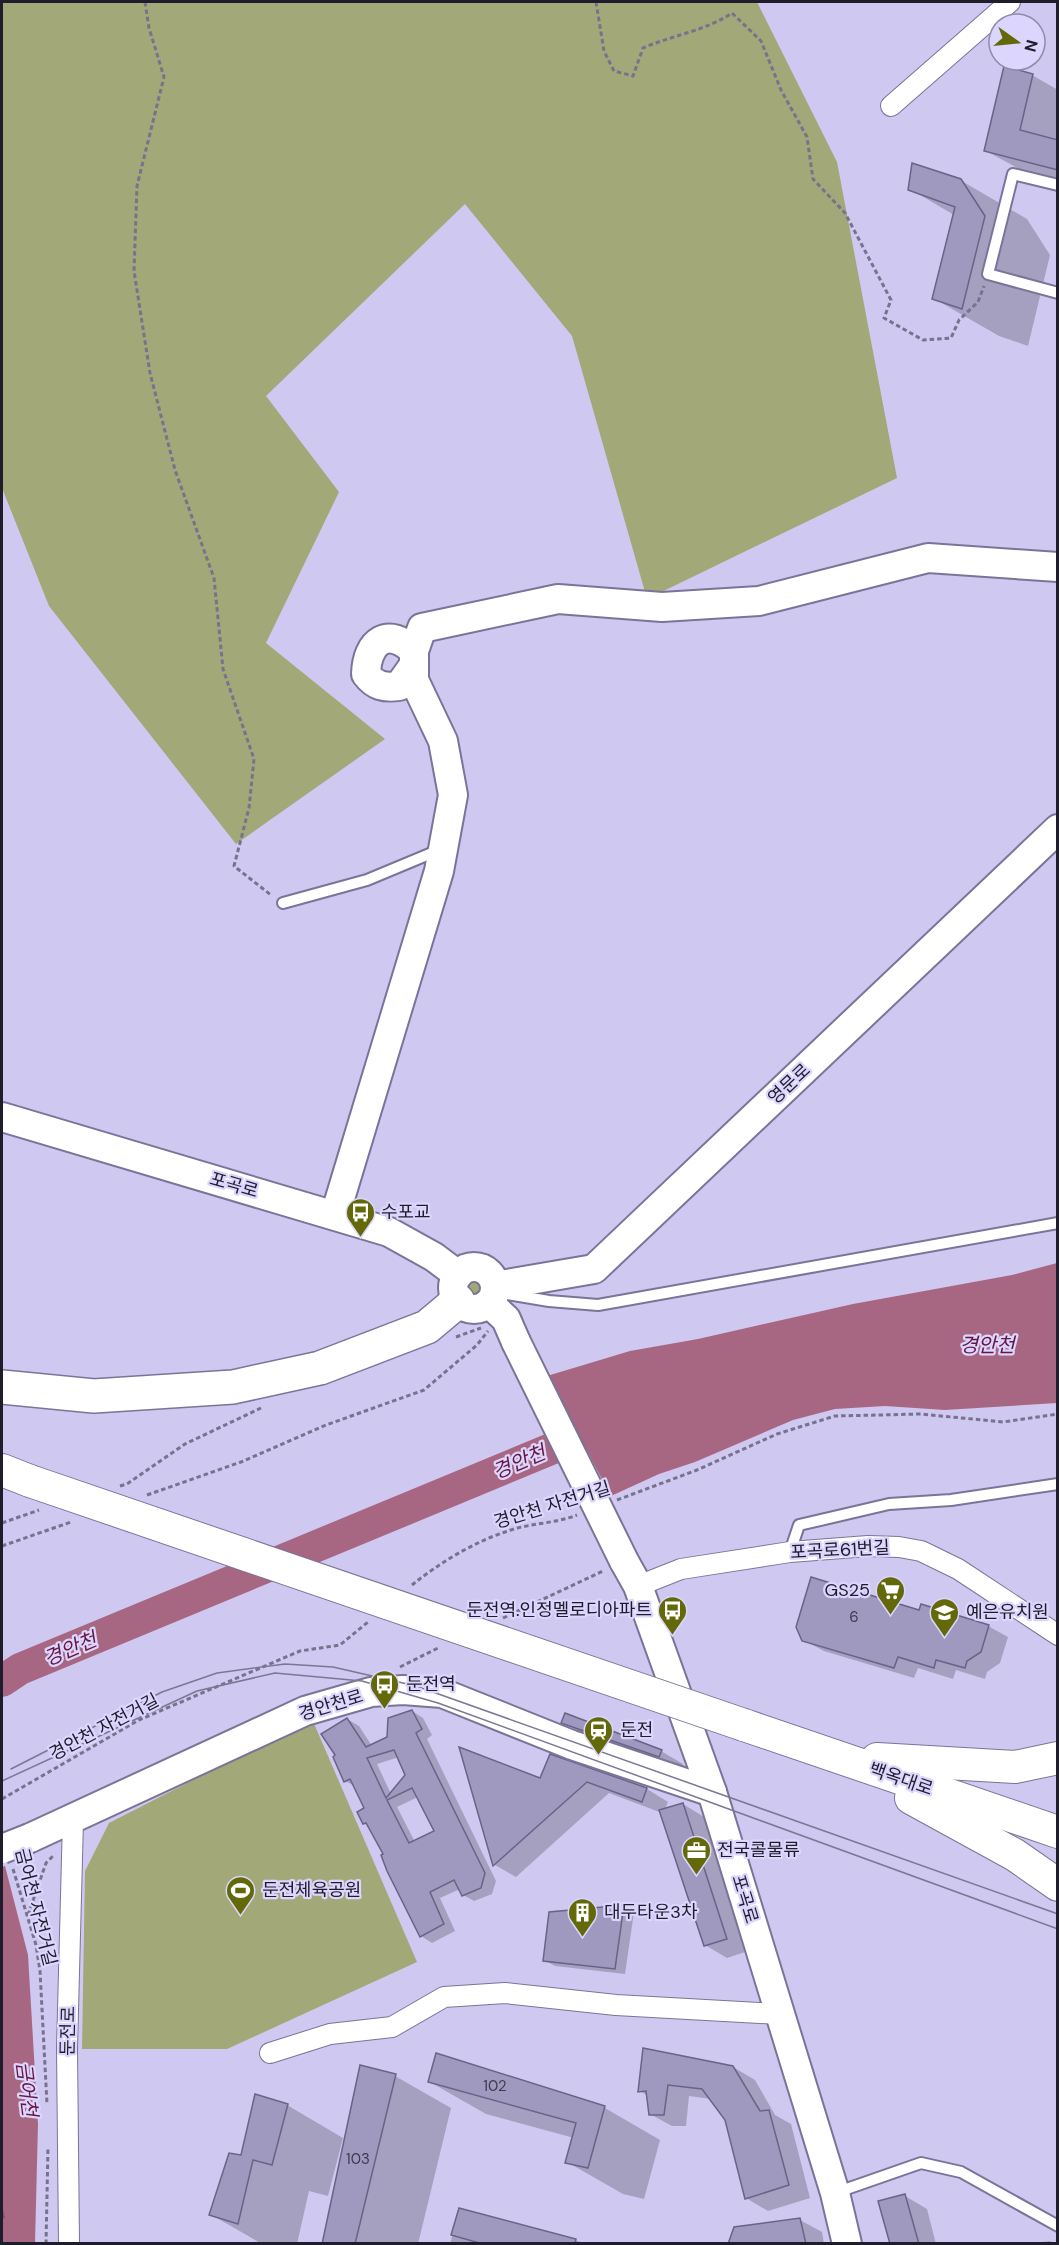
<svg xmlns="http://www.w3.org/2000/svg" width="1059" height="2245" font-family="'DM Sans','Noto Sans KR',sans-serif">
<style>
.green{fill:#a3a878}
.water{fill:#a76782}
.shadow{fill:#0003;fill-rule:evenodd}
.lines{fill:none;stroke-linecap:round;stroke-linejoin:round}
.river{stroke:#a76782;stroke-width:32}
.building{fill:#a099bf;stroke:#6a6387;stroke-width:1.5;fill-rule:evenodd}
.lane-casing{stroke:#7b7498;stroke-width:14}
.street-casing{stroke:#7b7498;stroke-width:22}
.secondary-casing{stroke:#7b7498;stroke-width:32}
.primary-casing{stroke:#7b7498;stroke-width:34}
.highway-casing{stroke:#7b7498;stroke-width:36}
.path{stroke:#77728d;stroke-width:3;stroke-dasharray:4.5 3;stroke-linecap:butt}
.lane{stroke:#fff;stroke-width:10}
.street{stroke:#fff;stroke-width:20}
.secondary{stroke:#fff;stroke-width:28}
.primary{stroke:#fff;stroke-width:32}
.highway{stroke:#fff;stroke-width:33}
.tram{stroke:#7c7794;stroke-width:1.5}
.secondary-bridge-casing{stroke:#7b7498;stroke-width:32;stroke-linecap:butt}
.primary-bridge-casing{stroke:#7b7498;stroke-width:34;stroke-linecap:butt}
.secondary-bridge{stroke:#fff;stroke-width:28}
.primary-bridge{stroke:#fff;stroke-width:32}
.labels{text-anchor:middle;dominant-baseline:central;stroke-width:4.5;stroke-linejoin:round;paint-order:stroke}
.number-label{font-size:15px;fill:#3f3b50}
.street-label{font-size:18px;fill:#1f1c2b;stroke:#dcd5fd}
.poi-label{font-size:18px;fill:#1f1c2b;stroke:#dcd5fd;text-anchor:start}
.water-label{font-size:20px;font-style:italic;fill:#661740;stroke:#dcd5fd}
</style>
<rect width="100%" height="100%" fill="#cfc8f0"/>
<g class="green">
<polygon points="2,2 757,2 837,162 897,478 647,599 572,336 465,204 266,396 339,492 266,643 385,739 236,844 49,606 2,488"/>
<polygon points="478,1274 488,1284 475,1302 471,1301 462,1282 468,1275"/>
<polygon points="312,1719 417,1962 227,2049 82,2049 85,1871 109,1823"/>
</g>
<g class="water">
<polygon points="1057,1263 1057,1403 945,1410 885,1406 835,1409 793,1420 695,1462 659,1474 611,1496 547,1376 630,1351 698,1339 853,1304 1012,1275"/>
<polygon points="5,1866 28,1955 38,2124 35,2243 2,2243 2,1867"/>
</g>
<g class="shadow">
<polygon points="1032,75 1058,90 1058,190 986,151"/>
<polygon points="960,180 1027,219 1050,255 1028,346 999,336 933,298 954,215 910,189"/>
<polygon points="920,1612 988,1626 1008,1637 1000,1663 987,1672 985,1679 956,1670 953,1679 918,1668 914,1678 824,1651 803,1640"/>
<path d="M412 1711 423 1718 432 1735 427 1739 496 1881 492 1894 474 1901 463 1895 460 1889 440 1898 455 1931 432 1943 421 1936 385 1855 370 1827 364 1823 366 1809 355 1786 345 1781 347 1719 359 1726 372 1746 389 1738ZM399 1757 406 1775 391 1794 377 1764ZM418 1797 436 1832 415 1842 397 1807Z"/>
<polygon points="563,1722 661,1751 683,1764 681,1768 585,1735"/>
<polygon points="461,1749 541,1780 551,1756 647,1789 668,1802 665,1809 683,1804 704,1817 748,1951 727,1958 705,1945 662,1813 609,1793 516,1877 495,1865"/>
<polygon points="623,1906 634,1912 625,1974 555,1966 544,1960"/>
<polygon points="733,2067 755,2080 775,2115 791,2124 810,2198 768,2211 746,2198 726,2120 711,2099 689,2096 686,2126 672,2126 650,2114 648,2096 640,2091"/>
<polygon points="395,2076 451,2108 418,2244 323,2244"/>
<polygon points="430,2082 569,2097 605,2108 660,2140 644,2199 623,2194 567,2162 574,2138 486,2114"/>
<polygon points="287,2105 343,2138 328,2196 309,2191 297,2244 262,2244 210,2214 242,2157"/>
<polygon points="905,2196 927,2209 936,2244 891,2244"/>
<polygon points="2,2204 5,2218 2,2219"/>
<polygon points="460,2210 589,2244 450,2244"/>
<polygon points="800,2220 822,2232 824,2244 730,2244"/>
<polygon points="1050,2241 1055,2244 1023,2244"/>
</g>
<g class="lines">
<polyline class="river" points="2,1681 20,1669 592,1432"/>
</g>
<g class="building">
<polygon points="1004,66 1033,74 1020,130 1058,140 1058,170 984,151"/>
<polygon points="912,163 961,179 985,216 962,309 932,299 955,207 908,190"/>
<polygon points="811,1577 919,1610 921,1604 989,1625 981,1652 967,1661 965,1668 936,1660 934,1668 898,1657 894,1668 802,1641 796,1627"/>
<path d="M412 1710 422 1729 416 1733 485 1873 481 1888 462 1896 454 1880 430 1892 444 1924 420 1937 387 1871 381 1855 383 1854 366 1823 363 1824 357 1812 364 1808 350 1779 344 1782 333 1757 335 1755 321 1734 347 1718 366 1747 387 1737 388 1718ZM394 1750 405 1775 386 1798 367 1758ZM412 1788 434 1831 409 1843 387 1800Z"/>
<polygon points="565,1713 662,1750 659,1757 561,1723"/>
<polygon points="459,1747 540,1778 550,1754 647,1788 642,1802 587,1782 493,1866"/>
<polygon points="683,1803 727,1939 704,1946 659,1810"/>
<polygon points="624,1905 615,1969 543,1961 549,1912"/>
<polygon points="643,2048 733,2066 760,2111 769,2110 789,2185 745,2199 725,2120 702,2089 668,2085 664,2115 649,2115 646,2091 638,2092"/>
<polygon points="436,2053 605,2106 588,2168 565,2163 576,2123 428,2082"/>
<polygon points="360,2065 396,2074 355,2244 322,2244"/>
<polygon points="255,2094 288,2104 272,2165 253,2160 238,2224 209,2215 229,2153 241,2155"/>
<polygon points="905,2194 919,2244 890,2244 878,2201"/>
<polygon points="459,2208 576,2239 575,2244 483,2244 451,2235"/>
<polygon points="800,2218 806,2244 728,2244 734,2227"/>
</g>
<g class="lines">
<defs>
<g id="lane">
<polyline points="1058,185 1013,174 988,274 1058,293"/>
<polyline points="283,903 367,880 439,850"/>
<polyline points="507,1294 549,1301 598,1305 1058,1223"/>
<polyline points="790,1552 799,1525 889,1504 951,1500 1058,1484"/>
<polyline points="835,2193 921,2163 961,2172 1058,2226"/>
</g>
<g id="street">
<polyline points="891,106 1010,2"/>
<polyline points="638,1586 681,1569 790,1552 868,1546 899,1547 921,1551 958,1569 1058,1635"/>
<polyline points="270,2053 330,2034 392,2027 444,1997 505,1993 616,2005 779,2014"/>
<polyline points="69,2244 67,2048 73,1820"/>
</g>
<g id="secondary">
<path d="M414 651C388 626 367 641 366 674 375 686 384 688 399 686L414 665"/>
<polyline points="2,1117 389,1232 434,1257 458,1275"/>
<polyline points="335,1215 439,871 453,795 443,741 414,680 414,651 422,628 558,599 662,607 759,601 928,558 1058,567"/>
<circle cx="474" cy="1288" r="21"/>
<polyline points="495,1286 594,1269 1058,829"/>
<polyline points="489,1303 506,1319 516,1342"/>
<polyline points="624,1561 638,1586 712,1792 835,2193 847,2244"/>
<polyline points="30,1838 305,1711 371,1692 403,1690 442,1693 572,1745 712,1792"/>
</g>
<g id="primary">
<polyline points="2,1470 30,1481"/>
<polyline points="744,1725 1058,1832"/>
<polyline points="877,1759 1015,1767 1058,1758"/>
<polyline points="911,1798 1015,1855 1058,1885"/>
</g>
<polyline id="highway" points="2,1387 94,1396 233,1387 320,1368 427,1327 458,1301"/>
</defs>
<use href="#lane" class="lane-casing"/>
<use href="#street" class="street-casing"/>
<use href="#secondary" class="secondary-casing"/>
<use href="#primary" class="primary-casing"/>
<use href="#highway" class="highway-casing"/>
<g class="path">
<polyline points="145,2 149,28 164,77 137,186 134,271 150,373 175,470 214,578 223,669 254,759 249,808 234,866 271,895"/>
<path d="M596 2 604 51 614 71 633 76 643 48C673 35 705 31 732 13L761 41 781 90 807 137 813 179 845 213 891 300 884 318 923 340 951 338 959 320 978 302 984 286"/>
<polyline points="456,1337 481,1328"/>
<polyline points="120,1486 127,1484 185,1444 261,1408"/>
<polyline points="147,1495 241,1462 326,1425 424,1390 477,1345 488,1331"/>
<polyline points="617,1500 697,1470 777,1434 835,1416 921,1414 1003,1422 1058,1414"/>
<polyline points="2,1523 39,1510"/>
<polyline points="2,1546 71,1522"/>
<path d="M412 1585C438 1564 472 1543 505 1532 528 1523 554 1524 577 1515"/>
<polyline points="503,1618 603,1571"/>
<polyline points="400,1667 440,1647"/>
<polyline points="2,1799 139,1720 300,1651 340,1645 368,1622"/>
<polyline points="13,1869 36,1945 40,1971 47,2104"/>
<polyline points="28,1915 46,1863 53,1856"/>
<polyline points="46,2244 48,2147"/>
</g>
<use href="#lane" class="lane"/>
<use href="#street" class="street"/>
<use href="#secondary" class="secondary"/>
<use href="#primary" class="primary"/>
<use href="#highway" class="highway"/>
<g class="tram">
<polyline points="11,1769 162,1692 217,1673 285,1664 333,1667 416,1686 1058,1914"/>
<polyline points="2,1781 197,1691 275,1673 362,1681 438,1703 1058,1929"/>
</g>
<defs>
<g id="secondary-bridge">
<polyline points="516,1342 624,1561"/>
<polyline points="2,1849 30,1838"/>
</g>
<polyline id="primary-bridge" points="30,1481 744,1725"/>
</defs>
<use href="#secondary-bridge" class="secondary-bridge-casing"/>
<use href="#primary-bridge" class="primary-bridge-casing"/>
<use href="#secondary-bridge" class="secondary-bridge"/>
<use href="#primary-bridge" class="primary-bridge"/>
</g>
<defs>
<symbol id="bus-pin" viewBox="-11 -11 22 30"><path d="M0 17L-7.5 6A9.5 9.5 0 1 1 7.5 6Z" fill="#636909" stroke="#dcd5fd"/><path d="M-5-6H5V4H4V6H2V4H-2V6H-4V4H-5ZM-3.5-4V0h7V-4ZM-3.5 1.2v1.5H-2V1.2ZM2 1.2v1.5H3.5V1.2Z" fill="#fff"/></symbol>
<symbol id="supermarket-pin" viewBox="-11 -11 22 30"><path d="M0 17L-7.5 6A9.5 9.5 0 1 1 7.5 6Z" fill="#636909" stroke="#dcd5fd"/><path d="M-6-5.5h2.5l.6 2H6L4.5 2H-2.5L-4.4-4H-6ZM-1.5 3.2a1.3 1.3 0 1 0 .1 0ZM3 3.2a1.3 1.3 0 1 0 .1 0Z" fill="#fff"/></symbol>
<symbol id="school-pin" viewBox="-11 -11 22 30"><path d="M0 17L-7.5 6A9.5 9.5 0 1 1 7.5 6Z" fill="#636909" stroke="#dcd5fd"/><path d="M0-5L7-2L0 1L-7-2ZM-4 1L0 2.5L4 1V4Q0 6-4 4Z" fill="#fff"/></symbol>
<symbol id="station-pin" viewBox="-11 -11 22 30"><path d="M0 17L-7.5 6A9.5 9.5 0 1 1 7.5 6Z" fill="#636909" stroke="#dcd5fd"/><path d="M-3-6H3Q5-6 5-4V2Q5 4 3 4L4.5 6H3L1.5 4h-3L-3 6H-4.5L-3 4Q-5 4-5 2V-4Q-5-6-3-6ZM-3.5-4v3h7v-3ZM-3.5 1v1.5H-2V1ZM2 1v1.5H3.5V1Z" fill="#fff"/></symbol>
<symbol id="office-pin" viewBox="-11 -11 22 30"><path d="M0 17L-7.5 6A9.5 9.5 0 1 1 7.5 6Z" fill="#636909" stroke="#dcd5fd"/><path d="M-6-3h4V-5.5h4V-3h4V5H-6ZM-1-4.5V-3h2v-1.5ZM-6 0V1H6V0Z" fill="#fff"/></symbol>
<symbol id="stadium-pin" viewBox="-11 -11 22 30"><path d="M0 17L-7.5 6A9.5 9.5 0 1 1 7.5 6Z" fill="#636909" stroke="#dcd5fd"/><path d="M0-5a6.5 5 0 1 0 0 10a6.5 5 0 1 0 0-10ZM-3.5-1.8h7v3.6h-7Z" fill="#fff"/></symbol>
<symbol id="building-pin" viewBox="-11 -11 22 30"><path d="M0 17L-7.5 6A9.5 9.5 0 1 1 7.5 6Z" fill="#636909" stroke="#dcd5fd"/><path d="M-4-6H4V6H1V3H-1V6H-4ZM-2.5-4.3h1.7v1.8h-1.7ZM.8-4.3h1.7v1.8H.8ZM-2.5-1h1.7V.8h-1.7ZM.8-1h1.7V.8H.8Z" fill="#fff"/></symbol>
</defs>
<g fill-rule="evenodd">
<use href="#bus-pin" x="344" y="1196" width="33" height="45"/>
<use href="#supermarket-pin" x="874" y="1574" width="33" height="45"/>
<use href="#bus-pin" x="656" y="1594" width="33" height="45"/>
<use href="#school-pin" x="928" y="1596" width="33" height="45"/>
<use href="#bus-pin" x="368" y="1668" width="33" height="45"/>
<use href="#station-pin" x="582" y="1714" width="33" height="45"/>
<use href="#office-pin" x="680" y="1834" width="33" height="45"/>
<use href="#stadium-pin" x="224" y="1874" width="33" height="45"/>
<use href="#building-pin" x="566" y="1896" width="33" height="45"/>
</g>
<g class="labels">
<g class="number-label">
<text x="854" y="1617">6</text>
<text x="495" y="2086">102</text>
<text x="358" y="2159">103</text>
</g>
<g class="street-label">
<text transform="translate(789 1084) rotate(-43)">영문로</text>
<text transform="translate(234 1185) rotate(16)">포곡로</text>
<text transform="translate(552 1505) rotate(-17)">경안천 자전거길</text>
<text transform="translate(840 1550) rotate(-3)">포곡로61번길</text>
<text transform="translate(331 1705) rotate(-17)">경안천로</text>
<text transform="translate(104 1727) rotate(-28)">경안천 자전거길</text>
<text transform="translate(901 1779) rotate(19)">백옥대로</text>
<text transform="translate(745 1899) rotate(73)">포곡로</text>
<text transform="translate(36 1907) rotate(76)">금어천 자전거길</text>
<text transform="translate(68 2031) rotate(-89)">둔전로</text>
</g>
<g class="poi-label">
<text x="381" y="1212">수포교</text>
<text x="870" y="1590" text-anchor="end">GS25</text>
<text x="652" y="1610" text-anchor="end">둔전역.인정멜로디아파트</text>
<text x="966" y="1612">예은유치원</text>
<text x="406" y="1684">둔전역</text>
<text x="620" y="1730">둔전</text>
<text x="717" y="1850">전국콜물류</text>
<text x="262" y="1890">둔전체육공원</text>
<text x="604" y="1912">대두타운3차</text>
</g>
<g class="water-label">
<text x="987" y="1345">경안천</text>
<text transform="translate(519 1462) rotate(-23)">경안천</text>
<text transform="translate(70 1649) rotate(-23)">경안천</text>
<text transform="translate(27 2089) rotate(83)">금어천</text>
</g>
</g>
<rect width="1059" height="2245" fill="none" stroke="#1f1c2b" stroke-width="6"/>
<g transform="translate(1017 42) rotate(105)"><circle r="28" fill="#dcd5fd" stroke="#908ba9" stroke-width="1.5"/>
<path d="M0-4.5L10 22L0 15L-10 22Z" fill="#636909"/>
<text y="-9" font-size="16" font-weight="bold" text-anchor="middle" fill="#1f1c2b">N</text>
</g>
</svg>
